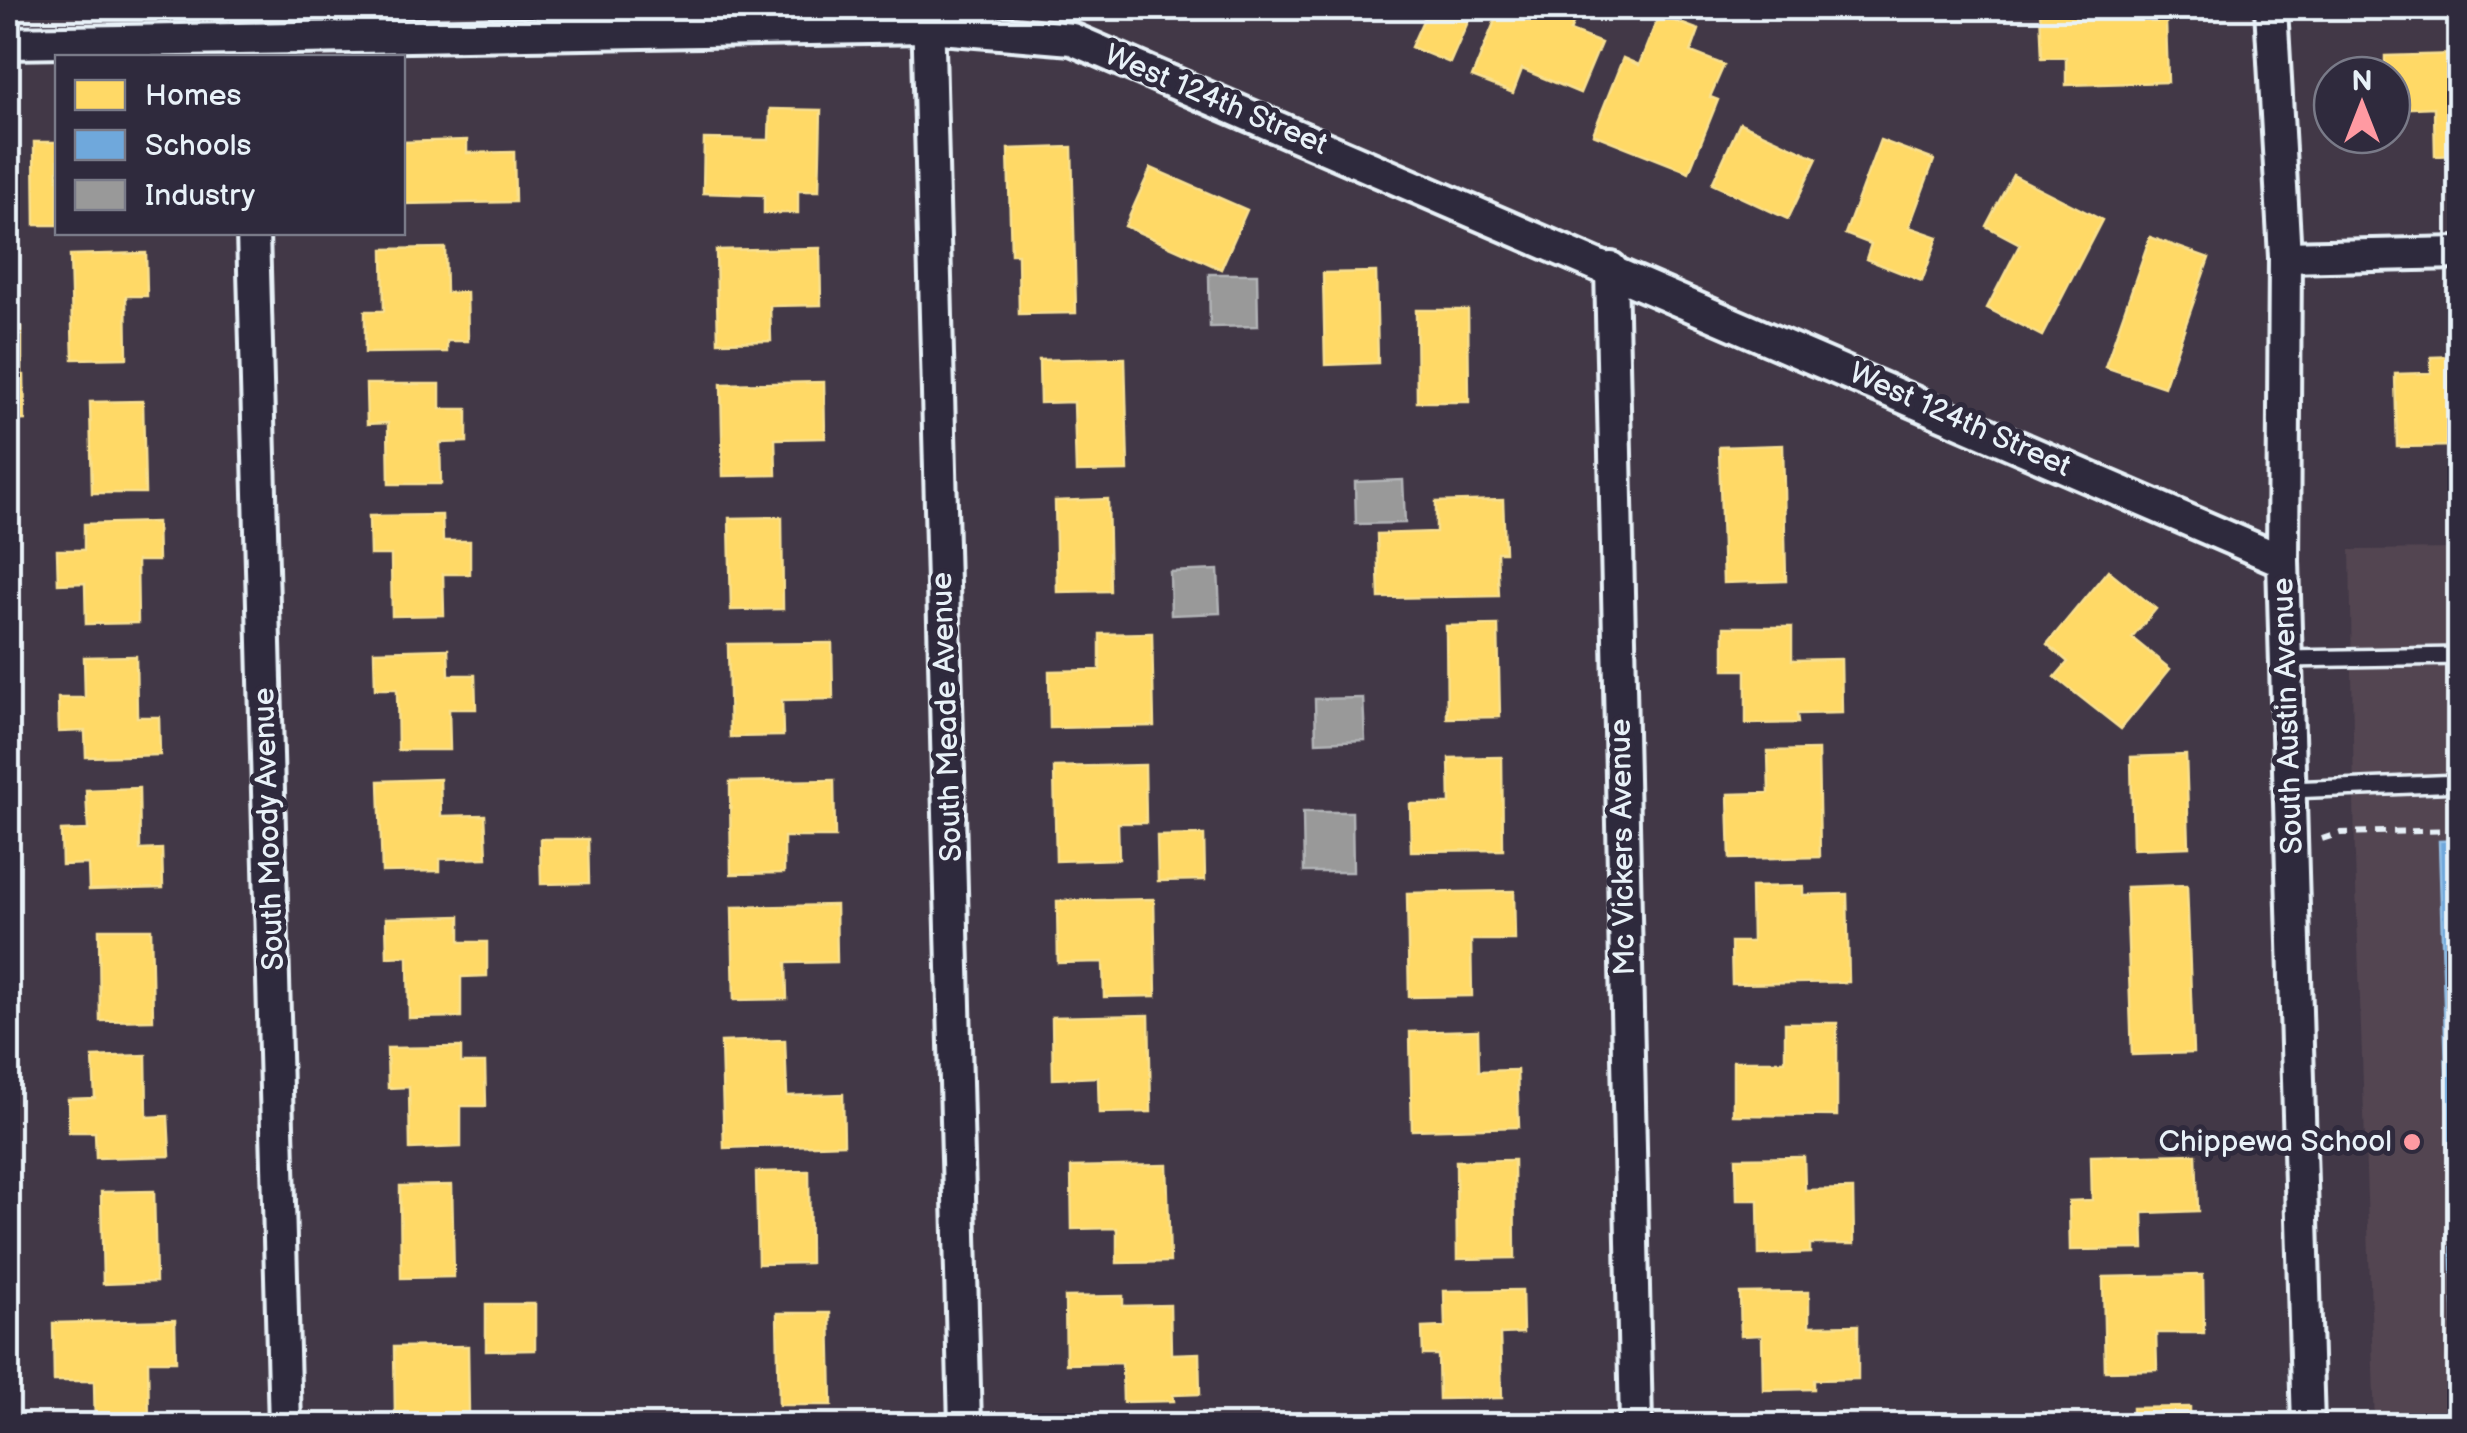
<svg xmlns="http://www.w3.org/2000/svg" width="2467" height="1433" font-family="'Balsamiq Sans',sans-serif">
<style>
.built{fill:#524551}
.homes{fill:#ffd966;stroke:#f8e092;stroke-width:2.5}
.schools{fill:#6fa8dc;stroke:#93bee4;stroke-width:2.5}
.industry{fill:#999;stroke:#b1b3b6;stroke-width:2.5}
.lines{fill:none;stroke-linecap:round;stroke-linejoin:round}
.service-casing{stroke:#e8f1f8;stroke-width:22}
.minor-casing{stroke:#e8f1f8;stroke-width:38}
.path{stroke:#e8f1f8;stroke-width:6;stroke-dasharray:10 8;stroke-linecap:butt}
.service{stroke:#2f2a3d;stroke-width:15}
.minor{stroke:#2f2a3d;stroke-width:30}
.poi-dot{fill:#ff9aa2;stroke:#2f2a3d;stroke-width:4}
.labels{text-anchor:middle;dominant-baseline:central;stroke-width:10;stroke-linejoin:round;paint-order:stroke}
.street-label{font-size:30px;fill:#e8f1f8;stroke:#2f2a3d}
.poi-label{font-size:30px;fill:#e8f1f8;stroke:#2f2a3d;text-anchor:end}
</style>
<rect width="100%" height="100%" fill="#423847"/>
<filter id="ink" filterUnits="userSpaceOnUse"><feTurbulence type="fractalNoise" baseFrequency=".01" numOctaves="2"/><feDisplacementMap in="SourceGraphic" scale="20" xChannelSelector="R" yChannelSelector="G"/><feConvolveMatrix kernelMatrix="1 2 1 2 8 2 1 2 1" color-interpolation-filters="sRGB"/></filter>
<g filter="url(#ink)">
<polygon class="built" points="2459,549 2459,1425 2375,1425 2355,859 2350,550"/>
<g class="homes">
<polygon points="1406,8 1474,8 1450,63 1411,47 1425,16"/>
<polygon points="1500,8 1523,8 1532,12 1534,8 1580,8 1570,31 1601,43 1580,93 1522,69 1513,93 1472,77"/>
<polygon points="2040,8 2150,8 2151,22 2166,22 2168,82 2066,85 2066,57 2042,58"/>
<polygon points="1659,15 1699,30 1691,52 1724,65 1710,97 1718,100 1689,172 1593,134 1623,58 1639,65"/>
<polygon points="2460,54 2460,155 2435,156 2434,107 2392,109 2392,75 2385,75 2385,56"/>
<polygon points="770,109 821,110 819,191 798,191 798,213 764,213 764,195 703,193 704,139 769,140"/>
<polygon points="1740,123 1817,158 1788,219 1712,184"/>
<polygon points="467,140 467,153 514,152 515,202 402,204 402,142"/>
<polygon points="1880,140 1934,160 1909,227 1938,237 1922,281 1866,259 1871,244 1845,234"/>
<polygon points="34,142 58,142 58,225 35,225"/>
<polygon points="1072,147 1076,313 1019,314 1018,254 1011,254 1008,149"/>
<polygon points="1151,168 1247,210 1221,269 1125,226"/>
<polygon points="2013,175 2102,220 2042,336 1987,308 2020,244 1986,226"/>
<polygon points="2150,237 2209,258 2164,387 2105,367"/>
<polygon points="445,248 446,293 467,292 468,341 447,341 447,352 365,353 365,311 384,311 383,249"/>
<polygon points="820,248 821,305 770,306 771,341 718,342 716,250"/>
<polygon points="146,253 147,296 126,296 127,358 73,359 70,255"/>
<polygon points="1376,272 1378,363 1325,365 1323,273"/>
<polygon points="1416,310 1468,310 1469,402 1417,402"/>
<rect x="8" y="327" width="14" height="46"/>
<polygon points="2460,356 2460,446 2397,447 2395,374 2431,373 2431,357"/>
<polygon points="1125,358 1128,471 1076,472 1074,402 1040,403 1039,360"/>
<polygon points="24,375 25,420 8,421 8,376"/>
<polygon points="824,382 825,438 775,439 776,475 723,476 721,384"/>
<polygon points="366,384 440,384 440,409 467,409 467,442 440,443 441,484 389,484 388,423 367,424"/>
<polygon points="143,401 145,493 92,493 90,402"/>
<polygon points="1783,445 1786,581 1723,583 1719,447"/>
<polygon points="1108,499 1110,591 1057,592 1055,501"/>
<polygon points="1503,500 1505,552 1497,552 1499,596 1379,598 1377,534 1436,532 1436,502"/>
<polygon points="442,515 443,541 470,541 470,574 443,574 444,615 392,616 391,555 370,555 369,516"/>
<polygon points="782,517 783,609 731,610 729,518"/>
<polygon points="157,522 158,561 137,561 138,623 86,624 85,583 58,584 57,550 84,550 84,524"/>
<polygon points="2108,570 2156,609 2132,638 2170,669 2121,729 2055,677 2068,662 2047,644"/>
<polygon points="1498,625 1500,717 1447,718 1446,626"/>
<polygon points="1724,627 1792,627 1792,660 1841,659 1842,713 1797,714 1798,723 1746,724 1746,670 1724,670"/>
<polygon points="1152,633 1154,726 1050,728 1049,671 1100,670 1100,634"/>
<polygon points="832,643 833,699 782,700 783,736 730,737 728,644"/>
<polygon points="448,649 449,675 475,675 476,709 449,709 450,750 398,750 397,689 375,689 374,651"/>
<polygon points="136,656 137,717 159,717 160,755 86,757 85,731 59,732 58,698 85,698 84,657"/>
<polygon points="1818,750 1820,857 1730,859 1728,794 1769,793 1768,751"/>
<polygon points="2186,755 2189,847 2133,849 2131,757"/>
<polygon points="1502,757 1503,850 1411,851 1410,804 1450,804 1449,758"/>
<polygon points="1145,765 1146,823 1118,823 1119,859 1056,861 1054,767"/>
<polygon points="440,779 441,816 485,815 487,858 440,859 440,871 382,872 379,781"/>
<polygon points="834,780 835,837 784,837 784,873 731,874 730,782"/>
<polygon points="139,788 140,850 162,849 163,888 89,890 88,864 62,865 61,831 88,830 86,790"/>
<polygon points="1204,835 1205,880 1158,881 1157,836"/>
<polygon points="540,839 588,839 589,883 541,884"/>
<polygon points="2187,885 2193,1053 2132,1055 2126,887"/>
<polygon points="1803,886 1803,895 1847,894 1849,982 1732,984 1731,942 1752,942 1751,887"/>
<polygon points="1514,891 1515,940 1471,940 1472,996 1409,997 1407,893"/>
<polygon points="1154,899 1156,996 1104,997 1103,962 1058,963 1057,901"/>
<polygon points="836,905 837,962 786,963 787,999 734,1000 732,907"/>
<polygon points="460,916 460,942 487,942 487,976 461,977 461,1017 409,1018 408,956 387,957 386,918"/>
<polygon points="99,929 151,929 153,1020 100,1021"/>
<polygon points="1149,1015 1151,1112 1099,1113 1098,1077 1053,1079 1052,1017"/>
<polygon points="1785,1023 1837,1023 1837,1116 1733,1115 1733,1061 1785,1061"/>
<polygon points="1478,1030 1479,1071 1517,1070 1519,1127 1412,1130 1410,1032"/>
<polygon points="785,1040 787,1096 843,1094 844,1144 724,1148 721,1042"/>
<polygon points="461,1047 461,1063 485,1063 486,1106 461,1106 461,1147 410,1149 409,1087 388,1088 387,1048"/>
<polygon points="146,1055 147,1117 168,1116 170,1156 96,1158 95,1132 69,1132 68,1099 95,1098 93,1057"/>
<polygon points="2196,1154 2198,1211 2143,1213 2144,1249 2070,1250 2069,1201 2092,1200 2091,1156"/>
<polygon points="1804,1157 1805,1190 1853,1189 1854,1244 1810,1244 1810,1253 1759,1255 1758,1200 1737,1200 1736,1158"/>
<polygon points="1514,1160 1515,1258 1457,1259 1456,1161"/>
<polygon points="1167,1165 1170,1262 1117,1263 1117,1228 1072,1229 1071,1167"/>
<polygon points="809,1171 810,1263 758,1264 756,1172"/>
<polygon points="452,1185 454,1277 401,1278 400,1186"/>
<polygon points="154,1191 156,1282 103,1284 101,1192"/>
<polygon points="2203,1275 2204,1333 2156,1333 2157,1370 2105,1371 2103,1277"/>
<polygon points="1522,1290 1523,1333 1500,1334 1502,1398 1439,1399 1438,1355 1423,1355 1422,1328 1445,1327 1444,1291"/>
<polygon points="1809,1292 1809,1326 1858,1325 1858,1379 1814,1380 1814,1389 1763,1390 1762,1335 1741,1336 1740,1293"/>
<polygon points="1123,1296 1123,1306 1170,1305 1171,1354 1199,1353 1200,1394 1173,1395 1174,1401 1123,1402 1122,1363 1066,1364 1065,1297"/>
<polygon points="486,1304 535,1304 535,1350 486,1351"/>
<polygon points="777,1313 830,1313 832,1405 779,1405"/>
<polygon points="175,1320 176,1361 148,1361 149,1425 95,1426 94,1381 54,1381 53,1323"/>
<polygon points="468,1346 469,1415 395,1416 394,1347"/>
<polygon points="2190,1407 2190,1426 2132,1426 2132,1408"/>
<rect x="1762" y="1418" width="51" height="8"/>
</g>
<polygon class="schools" points="2460,840 2460,1333 2454,1333 2439,841"/>
<g class="industry">
<polygon points="1209,274 1257,274 1258,326 1210,327"/>
<polygon points="1403,480 1405,523 1356,524 1355,482"/>
<polygon points="1218,570 1220,613 1171,615 1170,572"/>
<polygon points="1363,698 1365,740 1316,742 1315,699"/>
<polygon points="1303,812 1352,812 1353,872 1304,872"/>
</g>
<g class="lines">
<defs>
<g id="service">
<polyline points="2287,659 2460,656"/>
<polyline points="2290,790 2460,783"/>
</g>
<g id="minor">
<polyline points="2271,8 2285,257 2283,561 2308,1426"/>
<polyline points="928,10 965,1426"/>
<polyline points="8,43 928,27 1072,39 2283,561"/>
<polyline points="253,232 285,1426"/>
<polyline points="2285,257 2460,253"/>
<polyline points="1611,268 1636,1426"/>
</g>
</defs>
<use href="#service" class="service-casing"/>
<use href="#minor" class="minor-casing"/>
<polyline class="path" points="2322,839 2340,833 2460,830"/>
<use href="#service" class="service"/>
<use href="#minor" class="minor"/>
</g>
</g>
<circle class="poi-dot" cx="2412" cy="1142" r="10"/>
<g class="labels">
<g class="street-label">
<text transform="translate(1216 100) rotate(23)">West 124th Street</text>
<text transform="translate(1960 420) rotate(24)">West 124th Street</text>
<text transform="translate(2288 716) rotate(-92)">South Austin Avenue</text>
<text transform="translate(947 717) rotate(-92)">South Meade Avenue</text>
<text transform="translate(269 829) rotate(-92)">South Moody Avenue</text>
<text transform="translate(1623 847) rotate(-91)">Mc Vickers Avenue</text>
</g>
<g class="poi-label">
<text x="2392" y="1142">Chippewa School</text>
</g>
</g>
<rect width="2467" height="1433" fill="none" stroke="#2f2a3d" stroke-width="40"/>
<rect x="20" y="20" width="2427" height="1393" fill="none" stroke="#e8f1f8" stroke-width="4" filter="url(#ink)"/>
<rect x="55" y="55" width="350" height="180" fill="#2f2a3d" stroke="#797a88" stroke-width="2.5"/>
<rect x="75" y="80" width="50" height="30" fill="#ffd966" stroke="#797a88" stroke-width="2.5"/>
<text x="145" y="105" font-size="30" fill="#e8f1f8">Homes</text>
<rect x="75" y="130" width="50" height="30" fill="#6fa8dc" stroke="#797a88" stroke-width="2.5"/>
<text x="145" y="155" font-size="30" fill="#e8f1f8">Schools</text>
<rect x="75" y="180" width="50" height="30" fill="#999999" stroke="#797a88" stroke-width="2.5"/>
<text x="145" y="205" font-size="30" fill="#e8f1f8">Industry</text>
<g transform="translate(2362 105)"><circle r="48" fill="#2f2a3d" stroke="#797a88" stroke-width="2.5"/>
<path d="M0-8L18 38L0 25L-18 38Z" fill="#ff9aa2"/>
<text y="-15" font-size="28" font-weight="bold" text-anchor="middle" fill="#e8f1f8">N</text>
</g>
</svg>
